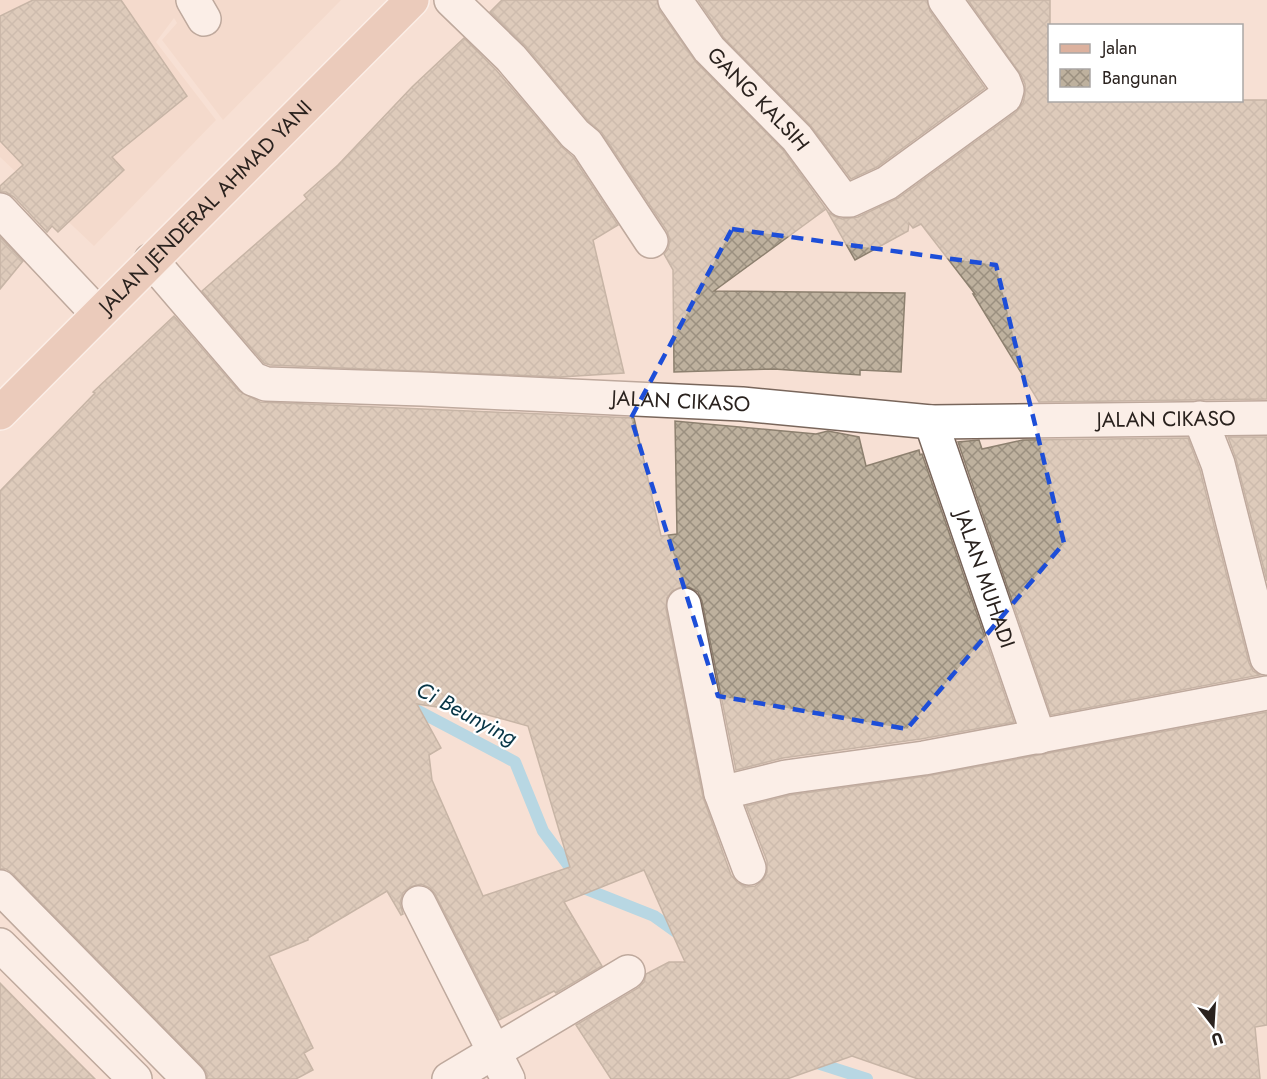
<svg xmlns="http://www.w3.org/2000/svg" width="1267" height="1079" font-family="Jost,sans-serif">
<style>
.built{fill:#f0d3c3}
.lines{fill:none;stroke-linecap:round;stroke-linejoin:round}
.stream{stroke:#6bccf6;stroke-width:12}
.building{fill:url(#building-cross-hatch);stroke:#8d806f;stroke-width:1.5;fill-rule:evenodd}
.minor-casing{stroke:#79665b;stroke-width:36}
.major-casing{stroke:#fff;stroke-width:36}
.minor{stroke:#fff;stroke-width:33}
.major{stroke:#dcb19e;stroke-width:33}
.marked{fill:none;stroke:#1d4ed8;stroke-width:4.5;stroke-dasharray:12 8;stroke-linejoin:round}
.labels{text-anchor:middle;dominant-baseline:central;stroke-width:4.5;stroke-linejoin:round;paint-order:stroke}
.street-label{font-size:21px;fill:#2a221e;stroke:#fff}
.water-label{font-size:22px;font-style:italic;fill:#073546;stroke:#fff}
</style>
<defs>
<pattern id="building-cross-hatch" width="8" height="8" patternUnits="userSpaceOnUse" patternTransform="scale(1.5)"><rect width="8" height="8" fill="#beb19e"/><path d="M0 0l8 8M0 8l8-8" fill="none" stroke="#9b9080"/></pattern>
</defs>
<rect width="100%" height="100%" fill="#f7e0d4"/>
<polygon class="built" points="0,0 341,0 223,120 162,40 177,23 174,18 156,42 216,120 94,246 0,157"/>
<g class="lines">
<g class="stream">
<polyline points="407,705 515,762 543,831 586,889 654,916 682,936"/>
<polyline points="811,1061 867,1079"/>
</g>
</g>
<g class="building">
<polygon points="33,0 121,0 187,96 112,157 124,170 58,232 52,226 47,232 14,197 6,192 0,192 0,186 23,165 0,141 0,16"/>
<polygon points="502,0 657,0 660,11 696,62 783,150 828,212 834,216 842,219 858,217 898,198 1016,112 1023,103 1025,94 1025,84 1021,75 968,0 1050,0 1050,100 1267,100 1267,399 1039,402 973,294 975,294 921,224 913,228 909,223 908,231 855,260 826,209 714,291 905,293 901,372 860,370 860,375 774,369 674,372 673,270 664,254 668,249 670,240 667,231 602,133 588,121 525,46 490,12"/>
<polygon points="698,0 927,0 930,11 985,88 877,167 851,179 810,125 723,37"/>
<polygon points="464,38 497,71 561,146 573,157 618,225 593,240 624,373 560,377 270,365 264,363 202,291 307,199 304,195 338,165 412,87"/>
<polygon points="0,237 23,261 0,289"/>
<path d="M174 316 239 391 260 402 634 418 661 536 677 534 675 421 816 434 828 431 859 437 866 466 919 450 920 455 922 454 1014 722 921 739 783 758 736 770 702 601 698 592 689 587H681L672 591 667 598 666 609 703 797 731 875 738 883 746 887 755 886 763 880 767 872V861L746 806 790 795 927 776 1267 712V1025L1255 1027 1260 1079H918L852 1056 787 1079H611L576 1025 638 988 644 982 646 974 669 962H685L644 870 564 902 602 966 556 993 554 991 499 1020 435 894 430 888 421 884 410 887 403 893 400 903 403 914 401 915 387 891 308 938V940L269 956 313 1048 304 1053 313 1070 296 1079H207V1074L202 1066 13 874 6 869H0V491L95 393 93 392ZM417 704 484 714 528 726 570 867 483 896 432 780 429 755 441 748Z"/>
<polygon points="1228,437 1267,437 1267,581 1236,459"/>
<polygon points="1188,438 1200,470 1249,663 1253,671 1260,675 1051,715 958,442 979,440 982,449 1023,440"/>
<polygon points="0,983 39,1023 95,1079 0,1079"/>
</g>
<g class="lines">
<defs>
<g id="minor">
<polyline points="193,0 204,19"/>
<polyline points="451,0 511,58 575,134 587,144 651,241"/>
<path id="s1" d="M675 0 709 49 797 138 843 200H850L887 183 1005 97 1007 90 1004 82 945 0"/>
<polyline points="0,210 98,314"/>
<path id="s2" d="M151 260 253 379 266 384 422 389 742 404 931 422 1267 418"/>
<polyline points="1200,418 1218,464 1267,658"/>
<path id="s3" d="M931 422 1039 737"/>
<polyline points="684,605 721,793 749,868"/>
<polyline points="721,793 786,777 924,758 1267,693"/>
<polyline points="0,887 189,1079"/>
<polyline points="419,903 508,1079"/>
<polyline points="0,945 135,1079"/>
<polyline points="449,1079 628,972"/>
</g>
<g id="major">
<path id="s4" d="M0 413 412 0"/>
</g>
</defs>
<use href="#minor" class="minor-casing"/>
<use href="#major" class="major-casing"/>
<use href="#minor" class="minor"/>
<use href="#major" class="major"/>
</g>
<path d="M0 0H1267V1079H0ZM732 229 996 265 1064 543 907 729 718 696 631 418Z" fill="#f7e0d4" fill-opacity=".55" fill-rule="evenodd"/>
<path class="marked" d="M732 229 996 265 1064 543 907 729 718 696 631 418Z"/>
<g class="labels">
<g class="street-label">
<text stroke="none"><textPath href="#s1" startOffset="130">GANG KALSIH</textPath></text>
<text stroke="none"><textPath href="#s4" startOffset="291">JALAN JENDERAL AHMAD YANI</textPath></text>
<text stroke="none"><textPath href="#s2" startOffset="586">JALAN CIKASO</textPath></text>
<text stroke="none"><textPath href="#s2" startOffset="1072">JALAN CIKASO</textPath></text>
<text stroke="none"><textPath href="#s3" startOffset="166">JALAN MUHADI</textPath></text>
</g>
<g class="water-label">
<text transform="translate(467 713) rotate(28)">Ci Beunying</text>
</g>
</g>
<rect x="1048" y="24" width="195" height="78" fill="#ffffff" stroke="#aaa7a5" stroke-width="1.5"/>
<rect x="1060" y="44" width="30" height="9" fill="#dcb19e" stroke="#aaa7a5" stroke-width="1.5"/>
<text x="1102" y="54" font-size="18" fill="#2a221e">Jalan</text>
<rect x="1060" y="69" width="30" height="18" fill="url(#building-cross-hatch)" stroke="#aaa7a5" stroke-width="1.5"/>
<text x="1102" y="84" font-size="18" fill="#2a221e">Bangunan</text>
<g transform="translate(1213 1025) rotate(163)" stroke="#ffffff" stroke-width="4.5" paint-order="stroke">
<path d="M0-4.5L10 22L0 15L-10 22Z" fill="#2a221e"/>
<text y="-9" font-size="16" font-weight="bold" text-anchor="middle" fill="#2a221e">U</text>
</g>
</svg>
